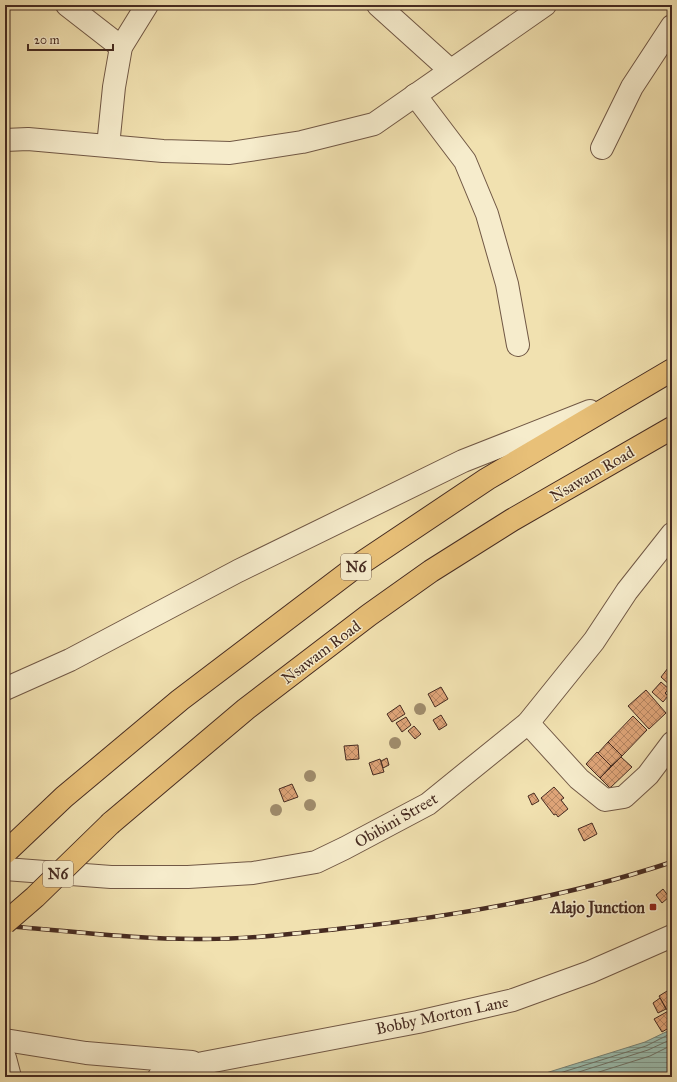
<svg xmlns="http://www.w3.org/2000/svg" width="677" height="1082" font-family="'IM FELL Great Primer',serif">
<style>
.water{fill:url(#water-rules);stroke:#798376}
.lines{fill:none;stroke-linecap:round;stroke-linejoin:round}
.shore{stroke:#707468;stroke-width:1}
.building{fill:url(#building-cross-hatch);stroke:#462b21}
.minor-casing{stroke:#715845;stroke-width:24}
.highway-casing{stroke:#462b21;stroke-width:24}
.minor{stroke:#f6eccc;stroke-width:22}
.highway{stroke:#e8c078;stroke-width:22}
.rail-casing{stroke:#462b21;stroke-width:4.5}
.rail{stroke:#f6eccc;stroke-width:3;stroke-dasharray:9;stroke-linecap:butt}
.highway-bridge-casing{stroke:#462b21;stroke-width:24;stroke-linecap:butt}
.highway-bridge{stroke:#e8c078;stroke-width:22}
.tree{fill:#a08d6d}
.poi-dot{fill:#8f2418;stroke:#f6eccc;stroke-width:1.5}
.labels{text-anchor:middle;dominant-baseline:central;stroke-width:3;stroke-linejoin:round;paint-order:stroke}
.shield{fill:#f6eccc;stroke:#7b6554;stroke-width:1}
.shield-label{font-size:15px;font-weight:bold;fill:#462b21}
.street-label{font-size:16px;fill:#462b21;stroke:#f6eccc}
.poi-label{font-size:16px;font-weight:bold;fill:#462b21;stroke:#f6eccc;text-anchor:end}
</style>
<defs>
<pattern id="water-rules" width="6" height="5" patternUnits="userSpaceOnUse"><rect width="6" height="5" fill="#9bbdaf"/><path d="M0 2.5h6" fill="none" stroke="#809a8e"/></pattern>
<pattern id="building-cross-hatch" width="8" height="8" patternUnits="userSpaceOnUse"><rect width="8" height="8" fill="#dea478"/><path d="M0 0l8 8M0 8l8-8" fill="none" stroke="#b68662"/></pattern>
</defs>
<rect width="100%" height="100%" fill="#f1e1b0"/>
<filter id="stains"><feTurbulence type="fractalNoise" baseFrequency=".005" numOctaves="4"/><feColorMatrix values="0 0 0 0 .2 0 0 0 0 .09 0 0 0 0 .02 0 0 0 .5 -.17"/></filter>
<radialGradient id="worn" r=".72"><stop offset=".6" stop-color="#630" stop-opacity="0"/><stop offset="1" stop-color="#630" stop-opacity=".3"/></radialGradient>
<polygon class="water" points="672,1029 672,1077 533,1077 645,1042"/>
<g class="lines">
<g class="shore">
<polyline points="547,1077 646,1046 672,1033"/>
<polyline points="563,1077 648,1050 672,1039"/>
<polyline points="583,1077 650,1056 672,1045"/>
</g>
</g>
<g class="building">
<polygon points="668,668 672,672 672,687 661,677"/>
<polygon points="661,682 669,689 665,693 668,696 663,702 652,692"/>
<polygon points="441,687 448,699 435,707 428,694"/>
<polygon points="646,690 666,713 649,729 628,706"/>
<polygon points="400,705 405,714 392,722 387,714"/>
<polygon points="441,715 447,725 439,730 433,720"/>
<polygon points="633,716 647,730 622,756 608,742"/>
<polygon points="406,717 411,725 402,732 396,723"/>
<polygon points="414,726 421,734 415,739 408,731"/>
<polygon points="608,742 622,756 611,766 598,753"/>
<polygon points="358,745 359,759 346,760 344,746"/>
<polygon points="597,752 611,766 600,778 586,764"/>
<polygon points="621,757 632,767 610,788 600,778"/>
<polygon points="387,758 389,765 383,768 381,761"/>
<polygon points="380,759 384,772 373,775 369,763"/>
<polygon points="292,784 298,797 284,802 279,789"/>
<polygon points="554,787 564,798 561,800 568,809 558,817 556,814 554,815 541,798"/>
<polygon points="534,793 539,801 532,805 528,796"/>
<polygon points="592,823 597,834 584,841 578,829"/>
<polygon points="663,889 669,897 662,903 656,895"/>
<polygon points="672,988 672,1008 667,1010 659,996"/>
<polygon points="660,998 666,1009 658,1013 653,1003"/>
<polygon points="672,1009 672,1026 662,1032 654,1019"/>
</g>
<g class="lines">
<defs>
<g id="minor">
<polyline points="67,5 121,47"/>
<polyline points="378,5 450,70"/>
<polyline points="415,95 465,161 487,214 507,284 518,345"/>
<polyline points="5,140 28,139 163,151 230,153 302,142 374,124 545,5"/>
<polyline points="108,146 114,87 121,47 147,5"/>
<polyline points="602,148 632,87 672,26"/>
<polyline points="5,689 70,660 238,571 463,461 590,411"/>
<polyline points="528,723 579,779 605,800 624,797 648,775 672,743"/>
<polyline points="5,869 111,877 188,877 253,873 316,862 345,848 428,804 528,723 594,641 627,591 672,534"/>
<polyline points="5,1040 86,1053 192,1062"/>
<polyline points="5,1058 10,1077"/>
<polyline points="159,1077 203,1063 418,1022 513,1000 590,972 672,936"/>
</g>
<g id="highway">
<polyline points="111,823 246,709 369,615 431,571 512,520 672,428"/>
<polyline points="5,853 64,797 180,700 354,568 487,479 672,370"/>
</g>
</defs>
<use href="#minor" class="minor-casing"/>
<use href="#highway" class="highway-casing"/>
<use href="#minor" class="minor"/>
<use href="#highway" class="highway"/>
<defs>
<path id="rail" d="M5 926C71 931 138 940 205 939 252 939 300 933 347 928 457 916 567 897 672 862"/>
</defs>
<use href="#rail" class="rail-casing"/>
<use href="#rail" class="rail"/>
<defs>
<polyline id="highway-bridge" points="5,923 35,897 111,823"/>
</defs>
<use href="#highway-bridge" class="highway-bridge-casing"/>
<use href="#highway-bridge" class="highway-bridge"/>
</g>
<g class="tree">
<circle cx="420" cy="709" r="6"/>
<circle cx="395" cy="743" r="6"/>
<circle cx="310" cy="776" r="6"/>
<circle cx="310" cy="805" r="6"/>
<circle cx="276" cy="810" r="6"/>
</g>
<rect class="poi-dot" x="649" y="903" width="8" height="8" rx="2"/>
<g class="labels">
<g class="shield">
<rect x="341" y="554" width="30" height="26" rx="3"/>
<rect x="43" y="861" width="30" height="26" rx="3"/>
</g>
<g class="shield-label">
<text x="356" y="567">N6</text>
<text x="58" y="874">N6</text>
</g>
<g class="street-label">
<text transform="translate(592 474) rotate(-30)">Nsawam Road</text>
<text transform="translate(321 652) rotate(-37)">Nsawam Road</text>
<text transform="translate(396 820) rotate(-30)">Obibini Street</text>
<text transform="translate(442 1015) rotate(-12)">Bobby Morton Lane</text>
</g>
<g class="poi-label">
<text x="645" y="907">Alajo Junction</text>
</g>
</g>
<rect width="677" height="1082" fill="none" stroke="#f1e1b0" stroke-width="20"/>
<rect x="6" y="6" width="665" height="1070" fill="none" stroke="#462b21" stroke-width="2"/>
<rect x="10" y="10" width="657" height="1062" fill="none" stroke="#462b21"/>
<path d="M28 44v6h85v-6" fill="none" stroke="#462b21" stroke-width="2"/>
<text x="34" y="44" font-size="12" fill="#462b21" stroke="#f6eccc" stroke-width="3" paint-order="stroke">20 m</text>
<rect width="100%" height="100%" filter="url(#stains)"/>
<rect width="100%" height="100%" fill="url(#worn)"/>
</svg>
